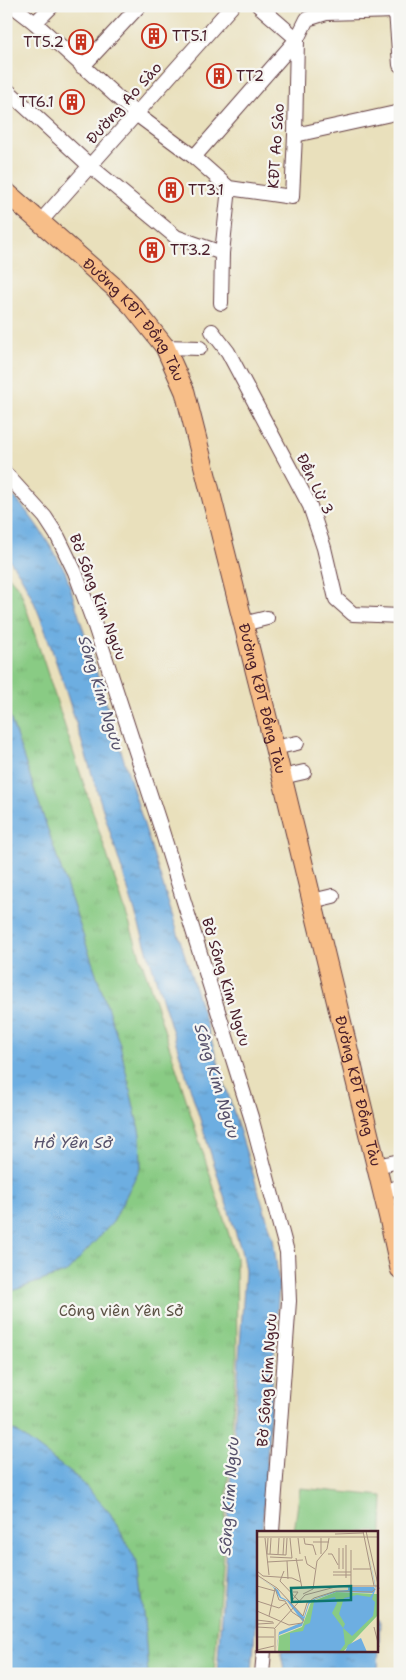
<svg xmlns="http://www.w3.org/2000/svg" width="406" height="1680" font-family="'Shantell Sans',sans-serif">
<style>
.green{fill:#89cb84;stroke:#6a7558}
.park{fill:url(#park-tufts);stroke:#6a7558}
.water{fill:url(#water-ripples);stroke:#5c6686}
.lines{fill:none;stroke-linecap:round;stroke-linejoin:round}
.minor-casing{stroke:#623c41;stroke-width:16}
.major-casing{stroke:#623c41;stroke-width:21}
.minor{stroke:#fff;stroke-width:14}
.major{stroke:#f7be88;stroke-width:19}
.labels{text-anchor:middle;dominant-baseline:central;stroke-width:4.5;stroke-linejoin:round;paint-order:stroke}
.poi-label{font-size:15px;fill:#4a1f2b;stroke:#f6f6f2;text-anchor:start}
.street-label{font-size:15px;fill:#4a1f2b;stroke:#f6f6f2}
.park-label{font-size:15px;fill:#5d5346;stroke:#f6f6f2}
.water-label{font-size:16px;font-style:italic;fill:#56516b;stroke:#f6f6f2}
.inset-road{fill:none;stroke:#a99382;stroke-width:1}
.view{fill:#0f766e;fill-opacity:0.15;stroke:#0f766e;stroke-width:2.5}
.inset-edge{fill:none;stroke:#4a1f2b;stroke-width:2.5}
</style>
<defs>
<pattern id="park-tufts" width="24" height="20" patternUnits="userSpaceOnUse" patternTransform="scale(1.25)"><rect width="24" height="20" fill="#89cb84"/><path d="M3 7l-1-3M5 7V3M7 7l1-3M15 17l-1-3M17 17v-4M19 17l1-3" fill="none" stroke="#78ae72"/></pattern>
<pattern id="water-ripples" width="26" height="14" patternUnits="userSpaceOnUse" patternTransform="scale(1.25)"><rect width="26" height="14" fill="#6daee1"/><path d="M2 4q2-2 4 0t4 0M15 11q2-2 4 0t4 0" fill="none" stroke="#5c8db7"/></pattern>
</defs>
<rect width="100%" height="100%" fill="#f6f6f2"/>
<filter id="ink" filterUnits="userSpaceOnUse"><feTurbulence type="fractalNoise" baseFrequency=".02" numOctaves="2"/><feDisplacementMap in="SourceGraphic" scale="10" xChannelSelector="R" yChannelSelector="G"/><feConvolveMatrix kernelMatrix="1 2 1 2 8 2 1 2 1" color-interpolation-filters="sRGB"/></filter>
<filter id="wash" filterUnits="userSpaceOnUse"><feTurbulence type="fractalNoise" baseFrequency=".0096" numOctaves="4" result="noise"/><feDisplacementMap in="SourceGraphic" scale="20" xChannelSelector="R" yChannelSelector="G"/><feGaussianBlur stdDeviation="1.12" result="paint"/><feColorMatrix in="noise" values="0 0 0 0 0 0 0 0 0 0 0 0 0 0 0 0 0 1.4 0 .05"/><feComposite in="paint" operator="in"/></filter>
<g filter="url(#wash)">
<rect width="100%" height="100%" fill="#e9e0bc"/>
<polygon class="green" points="300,1488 383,1496 381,1556 377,1556 377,1532 294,1532"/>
<polygon class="park" points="6,573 20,589 162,1023 236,1257 237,1359 214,1674 6,1674"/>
<g class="water">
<path d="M6 489C31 512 48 542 65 571L273 1238 279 1284 262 1532H258V1582L252 1674H217L244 1288 245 1270 241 1250 63 682C48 641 35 589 6 556Z"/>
<polygon points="6,705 120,1045 140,1134 141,1166 113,1222 67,1272 6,1293"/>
<polygon points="6,1427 17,1432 79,1479 110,1513 137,1562 145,1630 148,1674 6,1674"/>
<path d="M377 1618 380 1619 378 1674H283C285 1665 281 1660 281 1651H377Z"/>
</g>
</g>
<g filter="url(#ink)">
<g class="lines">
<defs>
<g id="minor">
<polyline points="13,6 35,23 136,114 194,157 229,188 292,197 295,135 297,39"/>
<polyline points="259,6 297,39"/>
<polyline points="396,11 400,65"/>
<polyline points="35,23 52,6"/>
<polyline points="82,67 139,6"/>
<polyline points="6,89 90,166 176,237 222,253"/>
<polyline points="295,135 400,112"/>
<polyline points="194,157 297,39 307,19 326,13 396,11 400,6"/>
<polyline points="40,222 232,6"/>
<polyline points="221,303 222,253 229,188"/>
<polyline points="212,331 228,352 310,506 324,548 336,599 353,614 400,616"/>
<polyline points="165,347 200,348"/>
<polyline points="6,474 45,517 58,537 75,572 95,626 161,828 251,1117 287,1252 289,1301 272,1532"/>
<polyline points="243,624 267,618"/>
<polyline points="274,748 297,743"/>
<polyline points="282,777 304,772"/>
<polyline points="312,901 333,896"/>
<polyline points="376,1166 400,1161"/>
<polyline points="382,1191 400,1187"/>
<polyline points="262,1674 264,1651"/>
</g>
<g id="major">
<path id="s1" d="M6 192 113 286 134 308 165 347 185 392 282 777 389 1218 400 1269"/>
</g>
</defs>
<use href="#minor" class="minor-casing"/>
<use href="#major" class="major-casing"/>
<use href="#minor" class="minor"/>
<use href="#major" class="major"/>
</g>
</g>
<defs>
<symbol id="building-ring" viewBox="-11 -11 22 22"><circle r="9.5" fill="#f6f6f2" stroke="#c8321e" stroke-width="1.5"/><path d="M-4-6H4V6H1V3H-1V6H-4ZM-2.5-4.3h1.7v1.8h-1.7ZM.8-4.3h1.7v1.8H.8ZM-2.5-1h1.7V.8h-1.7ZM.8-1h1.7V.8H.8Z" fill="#c8321e"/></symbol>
</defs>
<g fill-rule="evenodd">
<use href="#building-ring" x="140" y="22" width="28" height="28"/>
<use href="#building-ring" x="67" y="28" width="28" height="28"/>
<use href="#building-ring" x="205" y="62" width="28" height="28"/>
<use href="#building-ring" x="58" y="88" width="28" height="28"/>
<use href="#building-ring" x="157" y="176" width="28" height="28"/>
<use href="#building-ring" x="138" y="236" width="28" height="28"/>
</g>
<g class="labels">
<g class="poi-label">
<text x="172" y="36">TT5.1</text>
<text x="64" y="42" text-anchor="end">TT5.2</text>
<text x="236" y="76">TT2</text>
<text x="54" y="102" text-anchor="end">TT6.1</text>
<text x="188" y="190">TT3.1</text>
<text x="170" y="250">TT3.2</text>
</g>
<g class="street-label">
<text transform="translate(124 103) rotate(-48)">Đường Ao Sào</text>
<text transform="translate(276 146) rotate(-86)">KĐT Ao Sào</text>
<text stroke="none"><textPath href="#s1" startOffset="182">Đường KĐT Đồng Tàu</textPath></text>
<text transform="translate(315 484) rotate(64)">Đền Lừ 3</text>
<text transform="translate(98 597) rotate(69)">Bờ Sông Kim Ngưu</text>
<text stroke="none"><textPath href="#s1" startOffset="588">Đường KĐT Đồng Tàu</textPath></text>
<text transform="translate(226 982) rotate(73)">Bờ Sông Kim Ngưu</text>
<text stroke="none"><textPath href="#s1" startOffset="992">Đường KĐT Đồng Tàu</textPath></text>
<text transform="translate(267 1380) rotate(-86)">Bờ Sông Kim Ngưu</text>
</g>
<g class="park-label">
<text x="121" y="1311">Công viên Yên Sở</text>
</g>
<g class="water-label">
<text transform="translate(101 693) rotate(73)">Sông Kim Ngưu</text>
<text transform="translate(217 1081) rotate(73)">Sông Kim Ngưu</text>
<text x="73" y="1142">Hồ Yên Sở</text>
<text transform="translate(229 1496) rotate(-86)">Sông Kim Ngưu</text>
</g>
</g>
<g transform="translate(257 1531)">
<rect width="121" height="121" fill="#e9e0bc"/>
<path d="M79 61 120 63 121 84 86 121H21L22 105 45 96 54 71Z" fill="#89cb84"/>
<path d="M110 16 119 57 115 68 118 71 116 85 95 105 86 97 88 113 82 121H33V102L46 100 48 94 53 92 57 71 78 66 80 72 75 82 86 97 88 93 82 83 87 67 100 64 113 66 116 62 79 61 59 68 52 73 45 95 22 104 19 121 22 101 46 91 30 70 23 67 16 56 0 45 21 59 24 66 32 70 47 86 52 70 79 60 91 59V56H117L119 59ZM104 107 110 121H88L91 114Z" fill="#6daee1"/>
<path class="inset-road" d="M106 0 117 55M109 0 122 58M78 3 106 2M0 6H122M8 7 12 44M41 7 43 23M47 7 48 13 56 14 59 24M64 7V23M56 11H72M89 14V47M82 17V38M86 17V38M94 19V55M10 23 29 24 30 7M10 23 11 7M13 23 14 7M21 23 22 7M71 23H75L81 34M26 24 27 7M48 25 50 33 58 38M13 26 35 27 33 7M39 27 45 57M30 30 31 48M10 31 46 29M96 38H113M0 40 6 45 35 47 44 51M27 40 23 50 42 70M76 41H94M0 44 20 57 46 85 50 72 57 67 79 60 115 61 118 58M76 44H94M0 55 18 60M46 63 56 58 60 30 70 18 72 7M0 70 22 77 29 72M34 71 41 61H36M0 80 32 94 45 92 47 89 35 81 28 70 22 69 18 57M12 85 18 58M0 89 16 91M1 93 17 92M0 96 17 97M117 96 122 116M17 98 48 64 82 55H120M0 106H17M0 119 17 115M18 121V98"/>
<path class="view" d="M94 55V69L35 71 34 57Z"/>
<rect width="121" height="121" class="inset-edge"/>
</g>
<rect width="406" height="1680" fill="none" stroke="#f6f6f2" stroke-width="25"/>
</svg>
